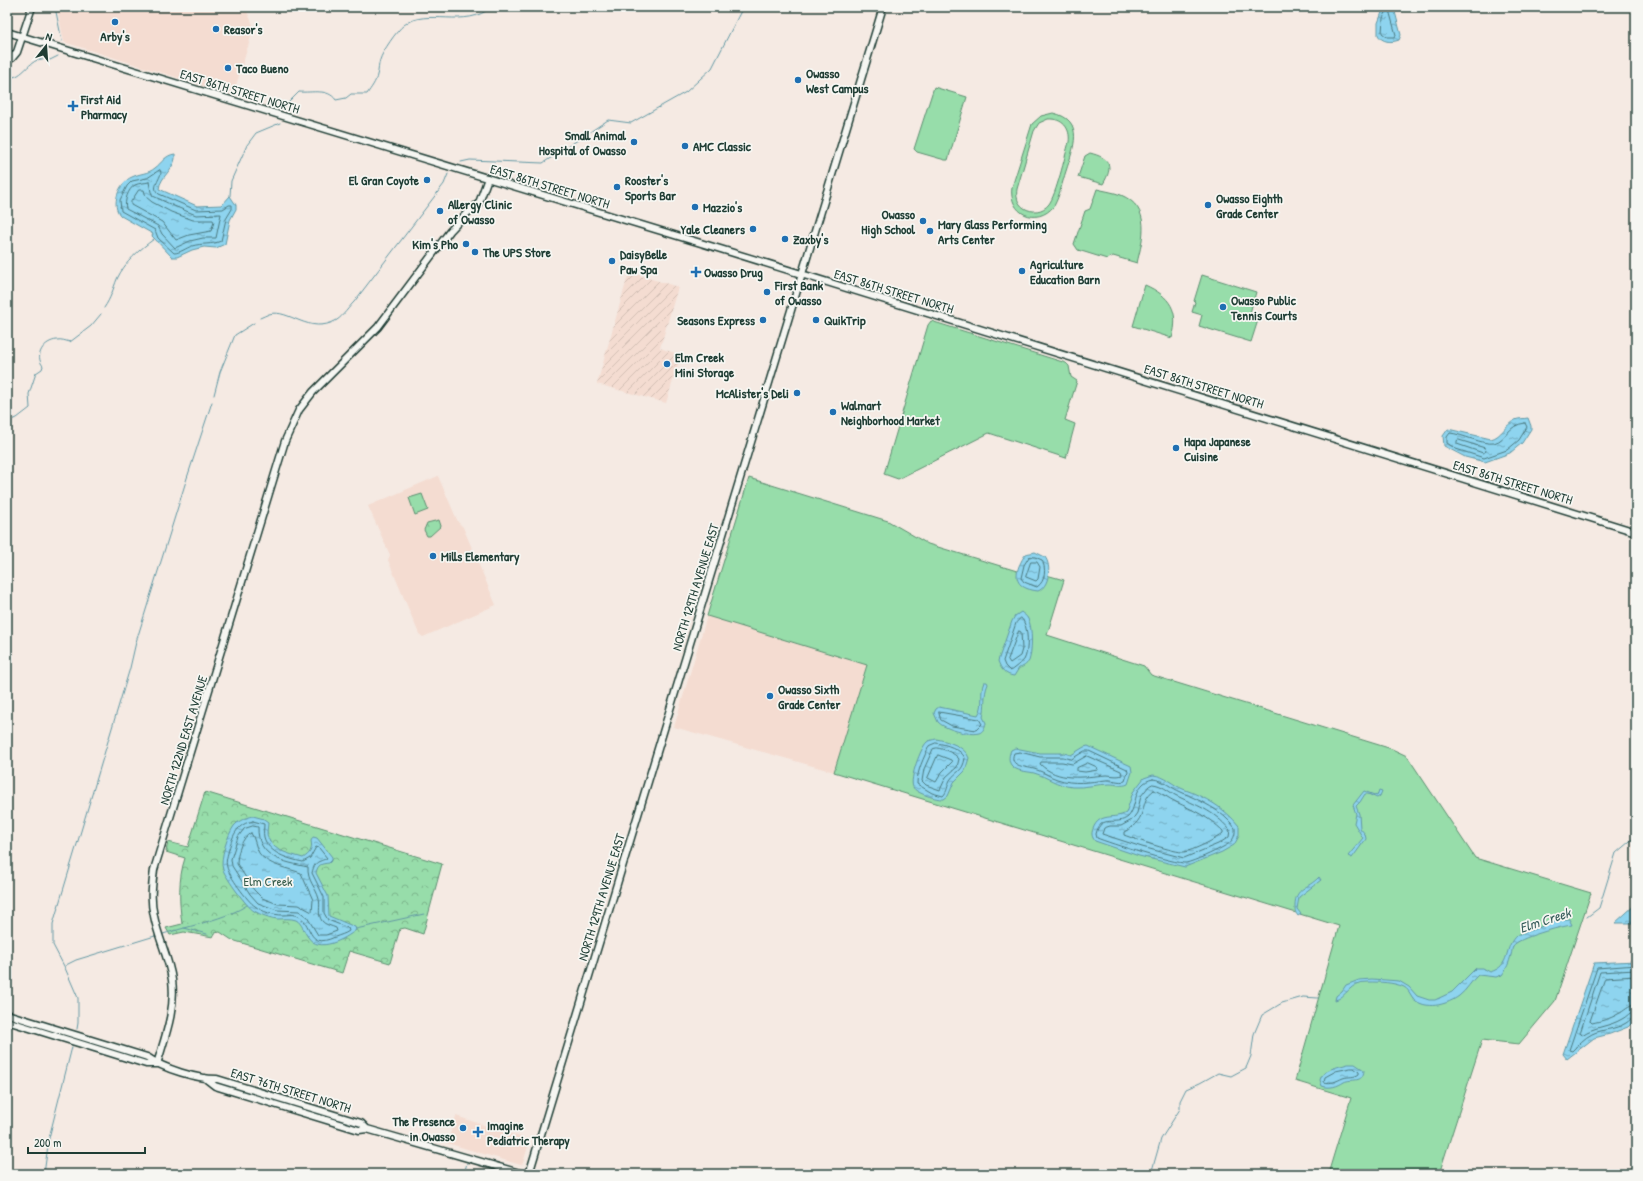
<svg xmlns="http://www.w3.org/2000/svg" width="1643" height="1181" viewBox="0 0 1643 1181" font-family="'Patrick Hand',sans-serif">
	<style>
		.built { fill: #f4dcd1 }
		.industrial { fill: url(#industrial-furrows) }
		.green { fill: #97ddaa; stroke: #5b8d6f; fill-rule: evenodd }
		.forest { fill: url(#forest-crowns); stroke: #5b8d6f }
		.water { fill: url(#water-ripples); stroke: #6298a4 }
		.lines { fill: none; stroke-linecap: round; stroke-linejoin: round }
		.shore { stroke: #4b797f; stroke-width: 1 }
		.stream { stroke: #6298a4; stroke-width: 1 }
		.secondary-casing { stroke: #1f3d34; stroke-width: 9 }
		.secondary { stroke: #f6f6f2; stroke-width: 6 }
		.poi-dot { fill: #1f6fb2; stroke: #f6f6f2; stroke-width: 1.5 }
		.labels { text-anchor: middle; stroke-width: 3.5; stroke-linejoin: round; paint-order: stroke }
		.poi-label { font-size: 13px; font-weight: bold; fill: #1f3d34; stroke: #f6f6f2; text-anchor: start }
		.street-label { font-size: 13px; fill: #1f3d34; stroke: #f6f6f2 }
		.park-label { font-size: 13px; fill: #375d4c; stroke: #f6f6f2 }
		.water-label { font-size: 14px; font-style: italic; fill: #355b59; stroke: #f6f6f2 }
	</style>
	<defs>
		<pattern id="industrial-furrows" width="10" height="10" patternUnits="userSpaceOnUse"><rect width="10" height="10" fill="#f4dcd1"/><path d="M-1 1l2-2M0 10L10 0M9 11l2-2" fill="none" stroke="#d1beb4"/></pattern>
		<pattern id="forest-crowns" width="20" height="18" patternUnits="userSpaceOnUse"><rect width="20" height="18" fill="#97ddaa"/><path d="M2 6a3 3 0 1 1 6 0M12 15a3 3 0 1 1 6 0" fill="none" stroke="#7bb48b"/></pattern>
		<pattern id="water-ripples" width="26" height="14" patternUnits="userSpaceOnUse"><rect width="26" height="14" fill="#8ed4ef"/><path d="M2 4q2-2 4 0t4 0M15 11q2-2 4 0t4 0" fill="none" stroke="#73adc2"/></pattern>
	</defs>
	<rect width="100%" height="100%" fill="#f5eae3"/>
	<filter id="ink" filterUnits="userSpaceOnUse"><feTurbulence type="fractalNoise" baseFrequency=".025" numOctaves="2"/><feDisplacementMap in="SourceGraphic" scale="8" xChannelSelector="R" yChannelSelector="G"/><feConvolveMatrix kernelMatrix="1 2 1 2 8 2 1 2 1" color-interpolation-filters="sRGB"/></filter>
	<g filter="url(#ink)">
		<path class="built" d="M57,7H245L254,27L233,95L64,42Z
			M438,476L458,522L463,527L496,605L423,637L419,634L388,560L390,555L368,506Z
			M707,616L867,665L834,772L674,727Z
			M456,1116L530,1140L523,1163L521,1165L447,1143Z"/>
		<path class="industrial" d="M629,272L678,287L660,348L681,355L666,403L597,384Z"/>
		<path class="green" d="M934,87L967,97L948,160H945L917,152L914,149Z
			M1053,113C1086,120 1073,149 1066,171C1062,183 1060,195 1054,206C1037,227 1008,214 1012,187L1032,124L1041,116ZM1048,119C1062,118 1071,128 1069,142C1065,156 1056,195 1049,204C1043,212 1032,213 1024,208C1017,203 1016,196 1017,189L1034,131L1039,123Z
			M1090,153C1110,158 1114,166 1103,184L1078,177L1085,156Z
			M1097,189C1105,191 1113,192 1121,195C1152,208 1143,238 1137,263L1113,256L1107,259L1078,250L1074,244L1085,211L1090,209Z
			M1202,275L1256,292L1250,313L1259,317L1251,342L1199,326L1202,315L1192,312L1195,302L1194,301Z
			M1145,285C1170,296 1180,311 1172,338L1133,326Z
			M931,321L1066,363L1069,366L1071,377L1077,381L1065,420L1075,424L1066,458L989,433L898,479L884,474L928,325Z
			M749,478L888,521L928,544L1017,571L1050,576L1064,580L1047,635L1144,666L1151,675L1392,749L1407,756L1475,858L1591,893L1555,1001L1519,1044L1482,1040L1439,1174H1328L1351,1098L1295,1081L1339,926L834,772L867,665L707,616Z
			M422,494L428,510L415,515L409,498Z"/>
		<path class="forest" d="M439,520L441,526L430,536H427L424,530L427,523Z
			M205,792L442,864L423,934L405,928L400,929L390,963L349,951L342,973L232,940L220,932L215,933L213,937L184,932L170,935L166,928L182,924C179,902 178,879 185,858L166,852L168,842L188,847Z"/>
		<path class="water" d="M1384,7L1394,8L1401,35L1399,40C1391,43 1382,42 1378,35V23Z
			M175,154C177,168 160,176 159,189L197,206L222,205L230,196L236,205V209L230,220L225,244L216,248L204,247L192,250L177,257H172L152,236L153,234L121,216C110,206 119,182 132,177C140,173 148,174 155,168C162,163 165,155 175,154Z
			M1528,418L1531,426V429L1522,443L1510,453L1485,462L1465,457L1444,446L1443,436L1448,429L1491,439C1502,436 1505,425 1515,420C1519,418 1524,419 1528,418Z
			M1035,552L1045,557C1052,566 1049,587 1038,591C1021,589 1013,582 1019,566C1021,562 1023,557 1026,554C1028,553 1032,553 1035,552Z
			M1021,612C1023,614 1027,616 1028,619C1033,627 1032,653 1029,661C1027,664 1022,668 1019,668L1014,676C1005,675 1001,669 998,661L1012,621L1015,616Z
			M984,682H987L988,684C983,695 986,706 983,717L986,723C985,727 983,732 979,733C970,736 944,729 938,722L934,713L936,709L939,707L978,715C985,705 979,693 984,682Z
			M936,739C947,741 965,746 969,758L965,771L954,782L948,796L944,799C938,800 915,793 913,787C909,779 921,747 927,742C929,740 933,740 936,739Z
			M1088,746L1131,766L1132,772L1128,784C1122,787 1116,784 1110,784C1097,784 1085,788 1072,787C1056,785 1048,777 1034,773C1026,771 1017,772 1011,765C1008,760 1009,755 1011,750L1015,748L1040,753H1064L1071,755L1084,747Z
			M1153,775C1165,776 1173,785 1183,789C1205,797 1225,808 1239,826V836L1234,845L1222,852L1185,867L1139,856L1095,841C1092,837 1091,834 1093,829C1099,812 1114,820 1126,813L1133,792L1144,778Z
			M1379,790L1382,791L1380,796L1377,798L1368,794H1365L1360,802L1356,806L1359,814L1360,828L1365,834L1366,839L1352,858L1348,856L1363,838L1354,823L1356,814L1353,805L1364,791L1377,796Z
			M253,816L264,819L268,822C268,827 266,833 268,838C273,851 290,854 303,858C310,854 313,849 311,841L313,837L317,838L332,857V860L329,863C321,864 318,864 316,873L328,896L329,916L355,927L356,930C345,939 319,954 308,937C304,932 302,923 296,920C291,918 283,919 277,919C270,918 261,915 254,911C246,906 227,879 223,870C219,860 228,834 234,826C239,820 246,818 253,816Z
			M1319,877L1321,880L1299,897L1297,909L1301,914L1298,916C1295,912 1295,911 1295,906C1295,887 1308,889 1319,877Z
			M1636,904V923H1615Z
			M1563,919H1569L1572,925C1562,926 1517,938 1513,946C1512,948 1512,952 1511,955C1509,963 1507,968 1502,975L1496,977L1478,975C1471,981 1467,990 1459,996C1448,1004 1429,1010 1416,1001C1411,998 1410,990 1404,987C1393,982 1380,982 1368,982C1350,981 1346,998 1335,1000L1336,996L1342,991L1346,985L1359,980L1372,979L1399,981L1409,987L1417,996L1429,1000H1435L1452,992L1476,968H1483L1490,972C1512,966 1503,947 1517,935Z
			M1636,961V1019L1628,1027L1610,1034L1594,1038L1567,1059L1563,1054L1594,963Z
			M1348,1064H1355L1364,1070C1363,1084 1352,1078 1344,1082C1338,1086 1330,1089 1322,1086L1320,1080C1322,1069 1338,1067 1348,1064Z"/>
		<g class="lines">
			<path class="shore" d="M1389,10L1396,35L1395,37H1387L1382,33L1383,18L1387,11Z
				M160,170L161,173C159,181 151,188 159,194L196,210L223,209L229,205H232V209L226,219L221,241C212,245 202,243 192,246C186,248 180,253 174,253L158,238L155,230L121,211L120,200L127,186L132,181L147,178Z
				M149,182L151,192L153,196L174,206L196,215L221,214L216,238H203L190,241L175,248L162,234L158,226L126,209C124,201 128,189 135,185C139,183 145,183 149,182Z
				M139,190H144L146,197L152,202L171,212L193,220H213L214,222L211,231L189,235L176,240L162,222L131,205V202Z
				M1525,423L1527,427L1519,440L1507,450L1484,458L1456,449L1447,443V437L1450,433C1462,434 1483,445 1494,443C1508,439 1507,425 1525,423Z
				M1459,440L1485,448L1486,451L1483,453L1457,444V441Z
				M1035,557L1042,560C1046,568 1046,581 1037,587L1024,582L1021,578L1024,565L1029,557Z
				M1031,562H1037L1040,567L1038,579L1036,581L1026,577Z
				M1021,618C1029,624 1029,652 1024,660C1023,661 1012,670 1010,671L1005,666L1003,661L1016,623Z
				M1019,631L1021,632L1022,649L1020,656L1010,663L1008,660Z
				M939,712L979,719L982,724L976,730L952,726L941,720Z
				M936,743C946,744 961,749 965,758C963,772 956,771 950,780C947,786 948,791 943,796L932,793L917,784C917,770 924,758 929,746Z
				M937,748C944,749 955,753 959,759L957,767L946,777L940,790L926,785L922,781L924,769L933,749Z
				M1085,751H1089L1127,769L1128,772L1125,781C1119,783 1112,779 1106,780C1089,782 1074,785 1057,779C1050,777 1044,772 1037,770C1027,766 1008,768 1014,753L1020,752L1040,757H1063L1071,759Z
				M938,755L951,760L952,762L942,772L936,782L928,778Z
				M1087,756L1121,771L1122,775C1117,777 1111,775 1106,775C1083,777 1058,782 1040,764L1041,762H1062L1072,764Z
				M1088,763L1097,767L1098,770L1085,772L1077,771V768Z
				M1153,779C1164,780 1171,788 1181,792C1201,801 1222,810 1235,828C1236,838 1231,843 1223,847C1214,852 1195,861 1186,863C1175,864 1109,843 1097,838L1096,834C1101,813 1116,827 1128,817C1138,807 1132,783 1153,779Z
				M1153,784C1162,785 1168,791 1175,795C1197,806 1212,809 1230,830L1229,837L1218,844L1184,858L1142,847L1102,834L1104,828L1110,826H1121L1132,820L1137,813L1141,796L1149,786Z
				M1154,790C1162,793 1168,798 1176,802C1193,810 1209,817 1223,831V833C1217,839 1192,851 1184,852C1176,853 1134,839 1124,835V832C1151,818 1137,802 1154,790Z
				M253,821L264,824C264,828 263,832 264,837C268,853 288,859 303,862L310,858L316,847L319,848L327,858C318,863 315,860 312,873L324,897V913L328,920L348,928L349,931C345,934 340,935 335,937C305,951 314,921 296,915C292,914 287,915 283,915C274,915 262,912 255,906C248,902 228,874 227,867C225,861 228,854 229,849C233,835 237,824 253,821Z
				M253,826L258,827C257,858 284,862 308,867C307,881 316,887 319,899C321,907 317,914 322,921C325,925 332,926 336,928L337,931L326,935H318L307,917L299,911L277,910L258,903L250,894L232,866L231,859L238,837L244,829Z
				M251,833C255,838 255,846 259,853C268,866 288,868 301,873L313,900L312,912L299,905L278,904L262,898L254,890L237,864C237,854 242,836 251,833Z
				M1636,965L1597,968L1569,1050L1572,1051C1578,1045 1584,1038 1592,1034C1602,1029 1615,1030 1626,1023C1630,1021 1631,1017 1636,1016
				M1636,970L1600,972L1580,1033L1582,1035C1595,1026 1609,1027 1622,1019C1628,1016 1629,1012 1636,1011
				M1636,976L1605,978L1590,1021L1592,1023C1601,1021 1610,1019 1618,1014C1625,1011 1627,1006 1636,1005
				M1351,1068H1354L1359,1072V1074C1354,1078 1349,1076 1343,1078C1336,1081 1332,1084 1324,1082L1325,1077L1336,1071Z"/>
			<path class="stream" d="M55,7L62,41
				M7,77C25,81 29,53 50,60L58,56
				M284,109V107L299,92C312,93 328,88 336,100L346,98L351,94H367C371,88 376,82 377,75C379,70 378,65 380,60C382,52 397,30 404,25C426,7 467,30 491,7
				M461,162L470,160L543,163L608,120L631,123L686,92L712,68L743,7
				M230,196L231,181L247,145L256,133L280,123
				M104,308C111,298 113,289 117,279C125,262 139,250 154,239
				M260,318C263,317 266,315 269,314C289,308 309,336 337,320C343,316 349,307 354,302L444,184L448,174
				M214,395L220,372L235,335L254,323
				M7,421L17,418L30,408L29,394L36,373L42,369L43,366C34,355 44,341 57,340C61,339 66,341 70,342L91,326L101,314
				M1587,917L1599,908L1616,853L1636,836
				M184,928L207,934
				M356,929L424,914
				M163,934C186,927 229,918 247,905
				M65,968L66,965L76,960L155,936
				M77,1029L78,1023V998L65,968L53,945V924L130,668L136,642L186,481L212,402
				M44,1174L49,1138L72,1047
				M464,1174L467,1163
				M1151,1174L1161,1139L1180,1109V1101L1186,1089L1200,1083L1218,1073L1231,1076L1246,1068L1251,1056L1254,1034L1262,1015L1282,1003L1303,997L1318,998"/>
			<g class="secondary-casing">
				<path id="secondary" d="M7,32L727,251L1636,532
					M7,59L12,58L17,52L32,7
					M7,1014L147,1057C164,1069 197,1079 217,1079L361,1123L367,1129
					M7,1021L146,1064H157
					M157,1064C165,1037 176,1009 172,980C169,958 158,938 154,916C150,900 152,886 154,870L285,441L299,410L313,392L378,327L450,231L466,214L479,203L488,178
					M206,1079L215,1086L359,1130L367,1129L523,1174
					M529,1174L883,7"/>
			</g>
			<use href="#secondary" class="secondary"/>
		</g>
	</g>
	<g class="poi-dot">
		<circle cx="115" cy="22" r="4"/>
		<circle cx="216" cy="29" r="4"/>
		<circle cx="228" cy="68" r="4"/>
		<circle cx="798" cy="80" r="4"/>
		<path d="M71 100h4v4h4v4h-4v4h-4v-4h-4v-4h4z"/>
		<circle cx="634" cy="142" r="4"/>
		<circle cx="685" cy="146" r="4"/>
		<circle cx="427" cy="180" r="4"/>
		<circle cx="617" cy="187" r="4"/>
		<circle cx="1208" cy="205" r="4"/>
		<circle cx="695" cy="207" r="4"/>
		<circle cx="440" cy="211" r="4"/>
		<circle cx="923" cy="221" r="4"/>
		<circle cx="753" cy="229" r="4"/>
		<circle cx="930" cy="231" r="4"/>
		<circle cx="785" cy="239" r="4"/>
		<circle cx="466" cy="244" r="4"/>
		<circle cx="475" cy="252" r="4"/>
		<circle cx="612" cy="261" r="4"/>
		<circle cx="1022" cy="271" r="4"/>
		<path d="M694 266h4v4h4v4h-4v4h-4v-4h-4v-4h4z"/>
		<circle cx="767" cy="292" r="4"/>
		<circle cx="1223" cy="307" r="4"/>
		<circle cx="763" cy="320" r="4"/>
		<circle cx="816" cy="320" r="4"/>
		<circle cx="667" cy="364" r="4"/>
		<circle cx="797" cy="393" r="4"/>
		<circle cx="833" cy="412" r="4"/>
		<circle cx="1176" cy="448" r="4"/>
		<circle cx="433" cy="556" r="4"/>
		<circle cx="770" cy="696" r="4"/>
		<circle cx="463" cy="1128" r="4"/>
		<path d="M476 1126h4v4h4v4h-4v4h-4v-4h-4v-4h4z"/>
	</g>
	<g class="labels">
		<g class="poi-label">
			<text x="224" y="34">Reasor's</text>
			<text x="115" y="41" text-anchor="middle">Arby's</text>
			<text x="236" y="73">Taco Bueno</text>
			<text x="806" y="78">Owasso<tspan x="806" dy="15">West Campus</tspan></text>
			<text x="81" y="104">First Aid<tspan x="81" dy="15">Pharmacy</tspan></text>
			<text x="626" y="140" text-anchor="end">Small Animal<tspan x="626" dy="15">Hospital of Owasso</tspan></text>
			<text x="693" y="151">AMC Classic</text>
			<text x="419" y="185" text-anchor="end">El Gran Coyote</text>
			<text x="625" y="185">Rooster's<tspan x="625" dy="15">Sports Bar</tspan></text>
			<text x="1216" y="203">Owasso Eighth<tspan x="1216" dy="15">Grade Center</tspan></text>
			<text x="448" y="209">Allergy Clinic<tspan x="448" dy="15">of Owasso</tspan></text>
			<text x="703" y="212">Mazzio's</text>
			<text x="915" y="219" text-anchor="end">Owasso<tspan x="915" dy="15">High School</tspan></text>
			<text x="938" y="229">Mary Glass Performing<tspan x="938" dy="15">Arts Center</tspan></text>
			<text x="745" y="234" text-anchor="end">Yale Cleaners</text>
			<text x="793" y="244">Zaxby's</text>
			<text x="458" y="249" text-anchor="end">Kim's Pho</text>
			<text x="483" y="257">The UPS Store</text>
			<text x="620" y="259">DaisyBelle<tspan x="620" dy="15">Paw Spa</tspan></text>
			<text x="1030" y="269">Agriculture<tspan x="1030" dy="15">Education Barn</tspan></text>
			<text x="704" y="277">Owasso Drug</text>
			<text x="775" y="290">First Bank<tspan x="775" dy="15">of Owasso</tspan></text>
			<text x="1231" y="305">Owasso Public<tspan x="1231" dy="15">Tennis Courts</tspan></text>
			<text x="755" y="325" text-anchor="end">Seasons Express</text>
			<text x="824" y="325">QuikTrip</text>
			<text x="675" y="362">Elm Creek<tspan x="675" dy="15">Mini Storage</tspan></text>
			<text x="789" y="398" text-anchor="end">McAlister's Deli</text>
			<text x="841" y="410">Walmart<tspan x="841" dy="15">Neighborhood Market</tspan></text>
			<text x="1184" y="446">Hapa Japanese<tspan x="1184" dy="15">Cuisine</tspan></text>
			<text x="441" y="561">Mills Elementary</text>
			<text x="778" y="694">Owasso Sixth<tspan x="778" dy="15">Grade Center</tspan></text>
			<text x="455" y="1126" text-anchor="end">The Presence<tspan x="455" dy="15">in Owasso</tspan></text>
			<text x="487" y="1130">Imagine<tspan x="487" dy="15">Pediatric Therapy</tspan></text>
		</g>
		<g class="street-label">
			<text transform="translate(240 91) rotate(17)" y="5">EAST 86TH STREET NORTH</text>
			<text transform="translate(550 186) rotate(17)" y="5">EAST 86TH STREET NORTH</text>
			<text transform="translate(894 291) rotate(17)" y="5">EAST 86TH STREET NORTH</text>
			<text transform="translate(1204 386) rotate(17)" y="5">EAST 86TH STREET NORTH</text>
			<text transform="translate(1513 482) rotate(17)" y="5">EAST 86TH STREET NORTH</text>
			<text transform="translate(695 587) rotate(-73)" y="5">NORTH 129TH AVENUE EAST</text>
			<text transform="translate(183 740) rotate(-73)" y="5">NORTH 122ND EAST AVENUE</text>
			<text transform="translate(601 897) rotate(-73)" y="5">NORTH 129TH AVENUE EAST</text>
			<text transform="translate(291 1090) rotate(17)" y="5">EAST 76TH STREET NORTH</text>
		</g>
		<g class="park-label">
			<text x="268" y="886">Elm Creek</text>
		</g>
		<g class="water-label">
			<text transform="translate(1545 920) rotate(-18)" y="5">Elm Creek</text>
		</g>
	</g>
	<rect width="1643" height="1181" fill="none" stroke="#f6f6f2" stroke-width="24"/>
	<rect x="12" y="12" width="1619" height="1157" fill="none" stroke="#1f3d34" stroke-width="1.5" filter="url(#ink)"/>
	<g transform="translate(46 46) rotate(17)" stroke="#f6f6f2" stroke-width="3" paint-order="stroke">
	<path d="M0-3L7 15L0 10L-7 15Z" fill="#1f3d34"/>
	<text y="-6" font-size="11" font-weight="bold" text-anchor="middle" fill="#1f3d34">N</text>
	</g>
	<path d="M28 1147v6h117v-6" fill="none" stroke="#1f3d34" stroke-width="2"/>
	<text x="34" y="1147" font-size="12" fill="#1f3d34" stroke="#f6f6f2" stroke-width="3" paint-order="stroke">200 m</text>
</svg>
